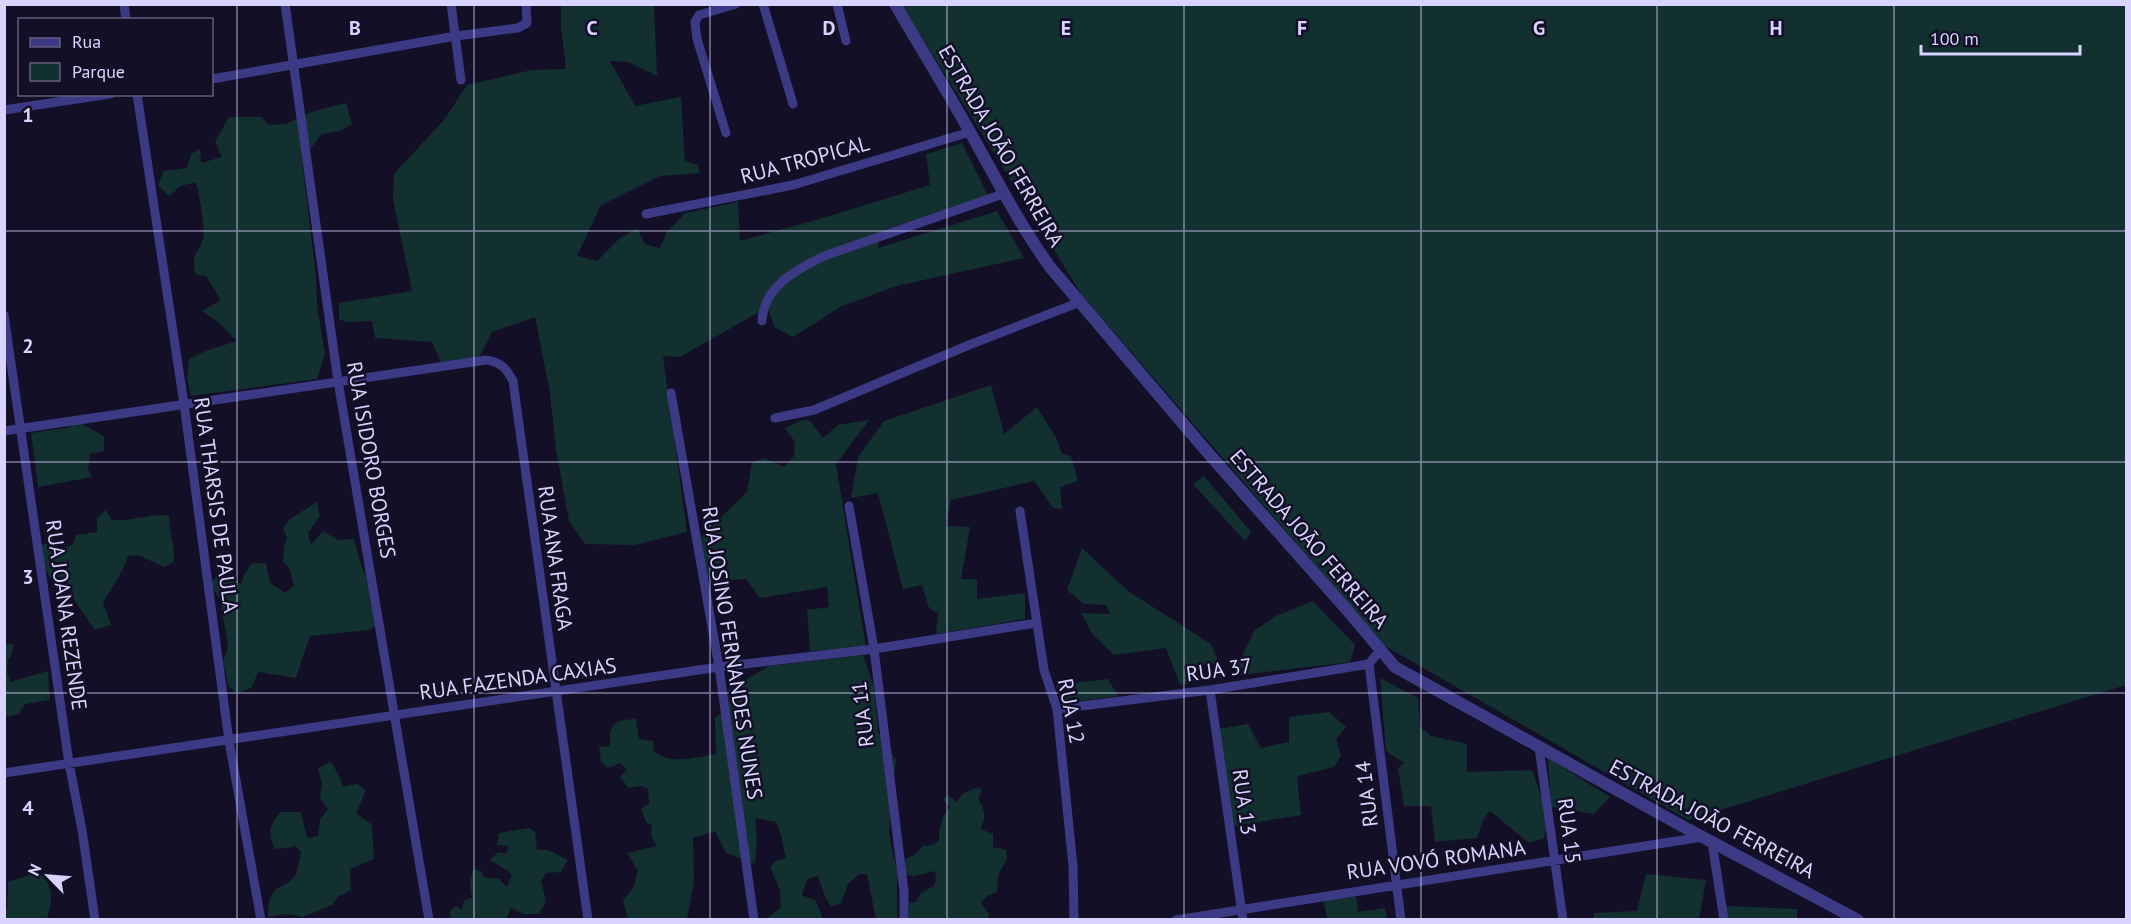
<svg xmlns="http://www.w3.org/2000/svg" width="2131" height="924" viewBox="0 0 2131 924" font-family="'PT Sans',sans-serif">
	<style>
		.green { fill: #12302f }
		.lines { fill: none; stroke-linecap: round; stroke-linejoin: round }
		.minor { stroke: #3d3a85; stroke-width: 9 }
		.tertiary { stroke: #3d3a85; stroke-width: 12 }
		.grid { fill: none; stroke: #d9d4ff; stroke-width: 1.5; stroke-opacity: 0.55 }
		.labels { text-anchor: middle; stroke-width: 5; stroke-linejoin: round; paint-order: stroke }
		.street-label { font-size: 21px; fill: #d9d4ff; stroke: #130f26 }
		.grid-label { font-size: 20px; text-anchor: middle; font-weight: bold; fill: #d9d4ff; stroke: #130f26; stroke-width: 5; stroke-linejoin: round; paint-order: stroke }
	</style>
	<rect width="100%" height="100%" fill="#130f26"/>
	<path class="green" d="M561,5H654L657,76L628,62L610,61L635,106L681,97L685,161L698,165L700,173L660,176L601,205L577,256L597,261L619,239L637,228L645,244L660,248L667,232L685,213L738,202L740,241L826,217L930,185L926,154L962,143L988,195L881,231L878,248L997,211L1024,258L896,286L840,307L793,337L774,327L768,307L680,357L663,356L687,532L635,545L585,544L569,521L556,450L550,393L535,317L492,332L479,358L441,362L432,342L375,338L372,321L346,322L339,319V303L412,291L393,199L394,174L444,120L467,85L532,70L566,69L561,27Z
		M902,5H2126V685L1688,820L1385,646L1082,295Z
		M346,103L352,124L340,131L322,134L302,159L316,276L317,306L325,354L317,379L191,396L187,378L189,359L208,350L237,341L219,323L202,311L221,300L206,276L195,274C192,250 196,258 203,239C206,230 199,193 196,182L181,186L169,196L158,185L164,171L187,168L191,154L200,149L201,163L222,157L215,142L229,117H262L268,125L286,124L311,112Z
		M991,385L1004,434L1037,407L1056,438L1062,454L1071,456L1078,481L1060,487L1062,509L1053,508L1034,481L951,500L946,526L970,527L961,579H977V599L1025,593V619L936,634L938,613L929,608L922,585L903,589L878,493L851,498L858,457L884,421Z
		M803,420L810,421L823,438L838,425L869,420L836,464L866,647L810,651L807,610L829,607L827,587L760,598L746,579L722,580L707,578L701,537L747,492L752,463L764,458L784,467L794,456L795,442L785,428Z
		M80,423L104,436V451L90,454L88,469L92,477L38,487L31,433L66,428Z
		M1204,476L1251,532L1245,541L1193,484Z
		M317,502L320,516L308,533L311,545L323,531L338,540L354,539L362,568L369,583L377,625L369,630L310,636L296,678L258,672L252,687L237,694L228,685L223,661L228,646L220,600L210,583L217,576L241,584L244,575L252,563H266L270,583L285,593L294,586L290,569L283,562L284,547L287,537L283,529L290,519Z
		M106,510L112,520C132,521 149,514 169,515C169,532 175,546 174,562L164,567L138,555L128,556C124,571 111,588 103,603L111,625L95,630L74,600L72,589L66,580L59,578L52,581L43,565L40,548L45,543L62,548L73,545L76,535L97,532V518Z
		M1082,548L1128,591L1211,644L1219,663L1203,664V680L1180,685L1166,648L1114,655L1093,635L1081,613L1110,614L1106,605L1084,604L1067,590Z
		M1313,601L1355,645L1350,662L1233,676L1254,631L1276,616Z
		M5,644H14L11,656L8,659L7,672L10,682L48,671L50,700L25,704L19,714L4,717Z
		M863,655L874,687L878,732L896,760L889,834L897,871V919H876L867,874H859L848,884L841,903L831,907L824,894L818,876L807,879L802,895L816,901L823,919H766L781,907L780,890L770,867L776,861L786,858L781,836L776,822L755,818L757,840L755,864L726,853L715,831L693,838L694,882L687,919H628L623,900L634,887L638,871L627,853L657,846L651,836L652,826L646,822L641,808L649,804L648,789L641,786L629,788L620,777L627,770L620,763L608,768L601,762L599,747L610,746C609,724 614,720 636,719L639,739L653,741V750C669,766 696,757 716,754L715,717L729,709L728,690L769,666Z
		M1380,678L1418,698L1420,727L1431,736L1467,744V772L1532,770C1540,793 1550,814 1544,838L1529,843L1490,811L1483,820L1477,838L1435,842L1431,806H1404L1398,768L1404,763L1386,751Z
		M1108,679L1118,696L1066,703L1056,685Z
		M1329,712L1346,727L1336,739L1341,756L1334,767L1297,776L1301,815L1233,826L1218,729L1248,724L1261,748L1289,742V717Z
		M1548,758L1610,797L1594,814L1551,807Z
		M331,762L341,779L342,787L357,784L366,790L356,813L372,825L374,859L350,869L351,890L339,896L332,905L303,917L287,914L268,917C268,906 269,892 280,887C285,884 291,881 295,876C299,868 299,860 301,852L295,846L287,848L275,849C267,834 270,824 280,812H301L307,838L318,836L320,820L328,809L320,798L322,784L318,768Z
		M979,787L982,791L978,799C985,809 987,819 980,829L993,834V847L1006,850L1007,859L998,875L997,892L987,896L981,903L989,914L988,919H909V902H916L921,893L934,886L936,879L935,871L913,876L906,875L904,869L906,859L914,855L923,846L933,845L939,841C939,827 941,818 950,807L946,804L943,798L949,796L956,802L964,793Z
		M529,828L535,832L537,850H548L568,860L561,872L546,873L541,880L546,902L539,914H524L511,908L506,919H452L449,913L455,906L462,910L464,900L472,898L470,884L473,869L481,871L484,877L499,879L507,887L512,874L490,860L498,852L506,854L508,846L497,845L499,833Z
		M37,867C53,889 54,893 47,919H5V910H7L8,882L27,876Z
		M1646,874L1706,880L1699,919H1594V913L1637,911Z
		M1356,895L1358,912L1385,908L1387,919L1311,920L1327,918L1323,899Z
		M1726,906L1797,909V919H1728Z"/>
	<g class="lines">
		<path class="minor" d="M124,4L126,20
			M285,4L338,381L429,920
			M451,4L461,80
			M763,4L793,104
			M837,4L846,41
			M212,79L456,36L518,28L527,23L526,4
			M137,94L184,404L229,741L261,920
			M4,110L110,94
			M726,133L697,39L695,22L699,15L736,4
			M646,214L793,185L970,132
			M4,315L69,763L82,830L95,920
			M762,321C764,286 796,270 824,256L1003,194
			M671,393L719,667L754,920
			M775,418L814,410L969,345L1080,302
			M4,431L486,360C501,362 506,368 513,381L588,920
			M849,506L874,649L904,891V920
			M1020,511L1044,670L1057,709L1073,866L1074,920
			M1369,664L1401,920
			M1210,690L1243,920
			M1057,709L1210,690L1369,664L1380,650
			M1539,747L1563,920
			M4,773L719,667L874,649L1036,623
			M1712,842L1724,920
			M1176,920L1702,837"/>
		<path class="tertiary" d="M895,4C920,47 946,89 970,132C996,178 1019,224 1050,267L1208,453L1347,610L1395,667L1682,826L1858,920"/>
	</g>
	<path class="grid" d="M237,4V920M474,4V920M710,4V920M947,4V920M1184,4V920M1421,4V920M1657,4V920M1894,4V920M4,231H2126M4,462H2126M4,693H2126"/>
	<g class="labels">
		<g class="street-label">
			<text transform="translate(1001 146) rotate(60)" y="7">ESTRADA JOÃO FERREIRA</text>
			<text transform="translate(805 160) rotate(-15)" y="7">RUA TROPICAL</text>
			<text transform="translate(371 460) rotate(80)" y="7">RUA ISIDORO BORGES</text>
			<text transform="translate(216 505) rotate(82)" y="7">RUA THARSIS DE PAULA</text>
			<text transform="translate(1309 539) rotate(49)" y="7">ESTRADA JOÃO FERREIRA</text>
			<text transform="translate(555 558) rotate(82)" y="7">RUA ANA FRAGA</text>
			<text transform="translate(66 615) rotate(82)" y="7">RUA JOANA REZENDE</text>
			<text transform="translate(732 653) rotate(81)" y="7">RUA JOSINO FERNANDES NUNES</text>
			<text transform="translate(1219 670) rotate(-8)" y="7">RUA 37</text>
			<text transform="translate(518 679) rotate(-8)" y="7">RUA FAZENDA CAXIAS</text>
			<text transform="translate(1071 711) rotate(79)" y="7">RUA 12</text>
			<text transform="translate(863 714) rotate(-97)" y="7">RUA 11</text>
			<text transform="translate(1367 794) rotate(-97)" y="7">RUA 14</text>
			<text transform="translate(1244 802) rotate(82)" y="7">RUA 13</text>
			<text transform="translate(1712 819) rotate(28)" y="7">ESTRADA JOÃO FERREIRA</text>
			<text transform="translate(1569 831) rotate(82)" y="7">RUA 15</text>
			<text transform="translate(1436 860) rotate(-8)" y="7">RUA VOVÓ ROMANA</text>
		</g>
	</g>
	<g class="grid-label">
		<text x="355" y="35">B</text>
		<text x="592" y="35">C</text>
		<text x="829" y="35">D</text>
		<text x="1066" y="35">E</text>
		<text x="1302" y="35">F</text>
		<text x="1539" y="35">G</text>
		<text x="1776" y="35">H</text>
		<text x="28" y="122">1</text>
		<text x="28" y="353">2</text>
		<text x="28" y="584">3</text>
		<text x="28" y="815">4</text>
	</g>
	<rect width="2131" height="924" fill="none" stroke="#d9d4ff" stroke-width="12"/>
	<rect x="18" y="18" width="195" height="78" fill="#130f26" stroke="#625e7d" stroke-width="1.5"/>
	<rect x="30" y="38" width="30" height="9" fill="#3d3a85" stroke="#625e7d" stroke-width="1.5"/>
	<text x="72" y="48" font-size="18" fill="#d9d4ff">Rua</text>
	<rect x="30" y="63" width="30" height="18" fill="#12302f" stroke="#625e7d" stroke-width="1.5"/>
	<text x="72" y="78" font-size="18" fill="#d9d4ff">Parque</text>
	<g transform="translate(48 876) rotate(295)" stroke="#130f26" stroke-width="4.5" paint-order="stroke">
	<path d="M0-4.5L10 22L0 15L-10 22Z" fill="#d9d4ff"/>
	<text y="-9" font-size="16" font-weight="bold" text-anchor="middle" fill="#d9d4ff">N</text>
	</g>
	<path d="M1921 45v9h159v-9" fill="none" stroke="#d9d4ff" stroke-width="3"/>
	<text x="1930" y="45" font-size="18" fill="#d9d4ff" stroke="#130f26" stroke-width="4.5" paint-order="stroke">100 m</text>
</svg>
